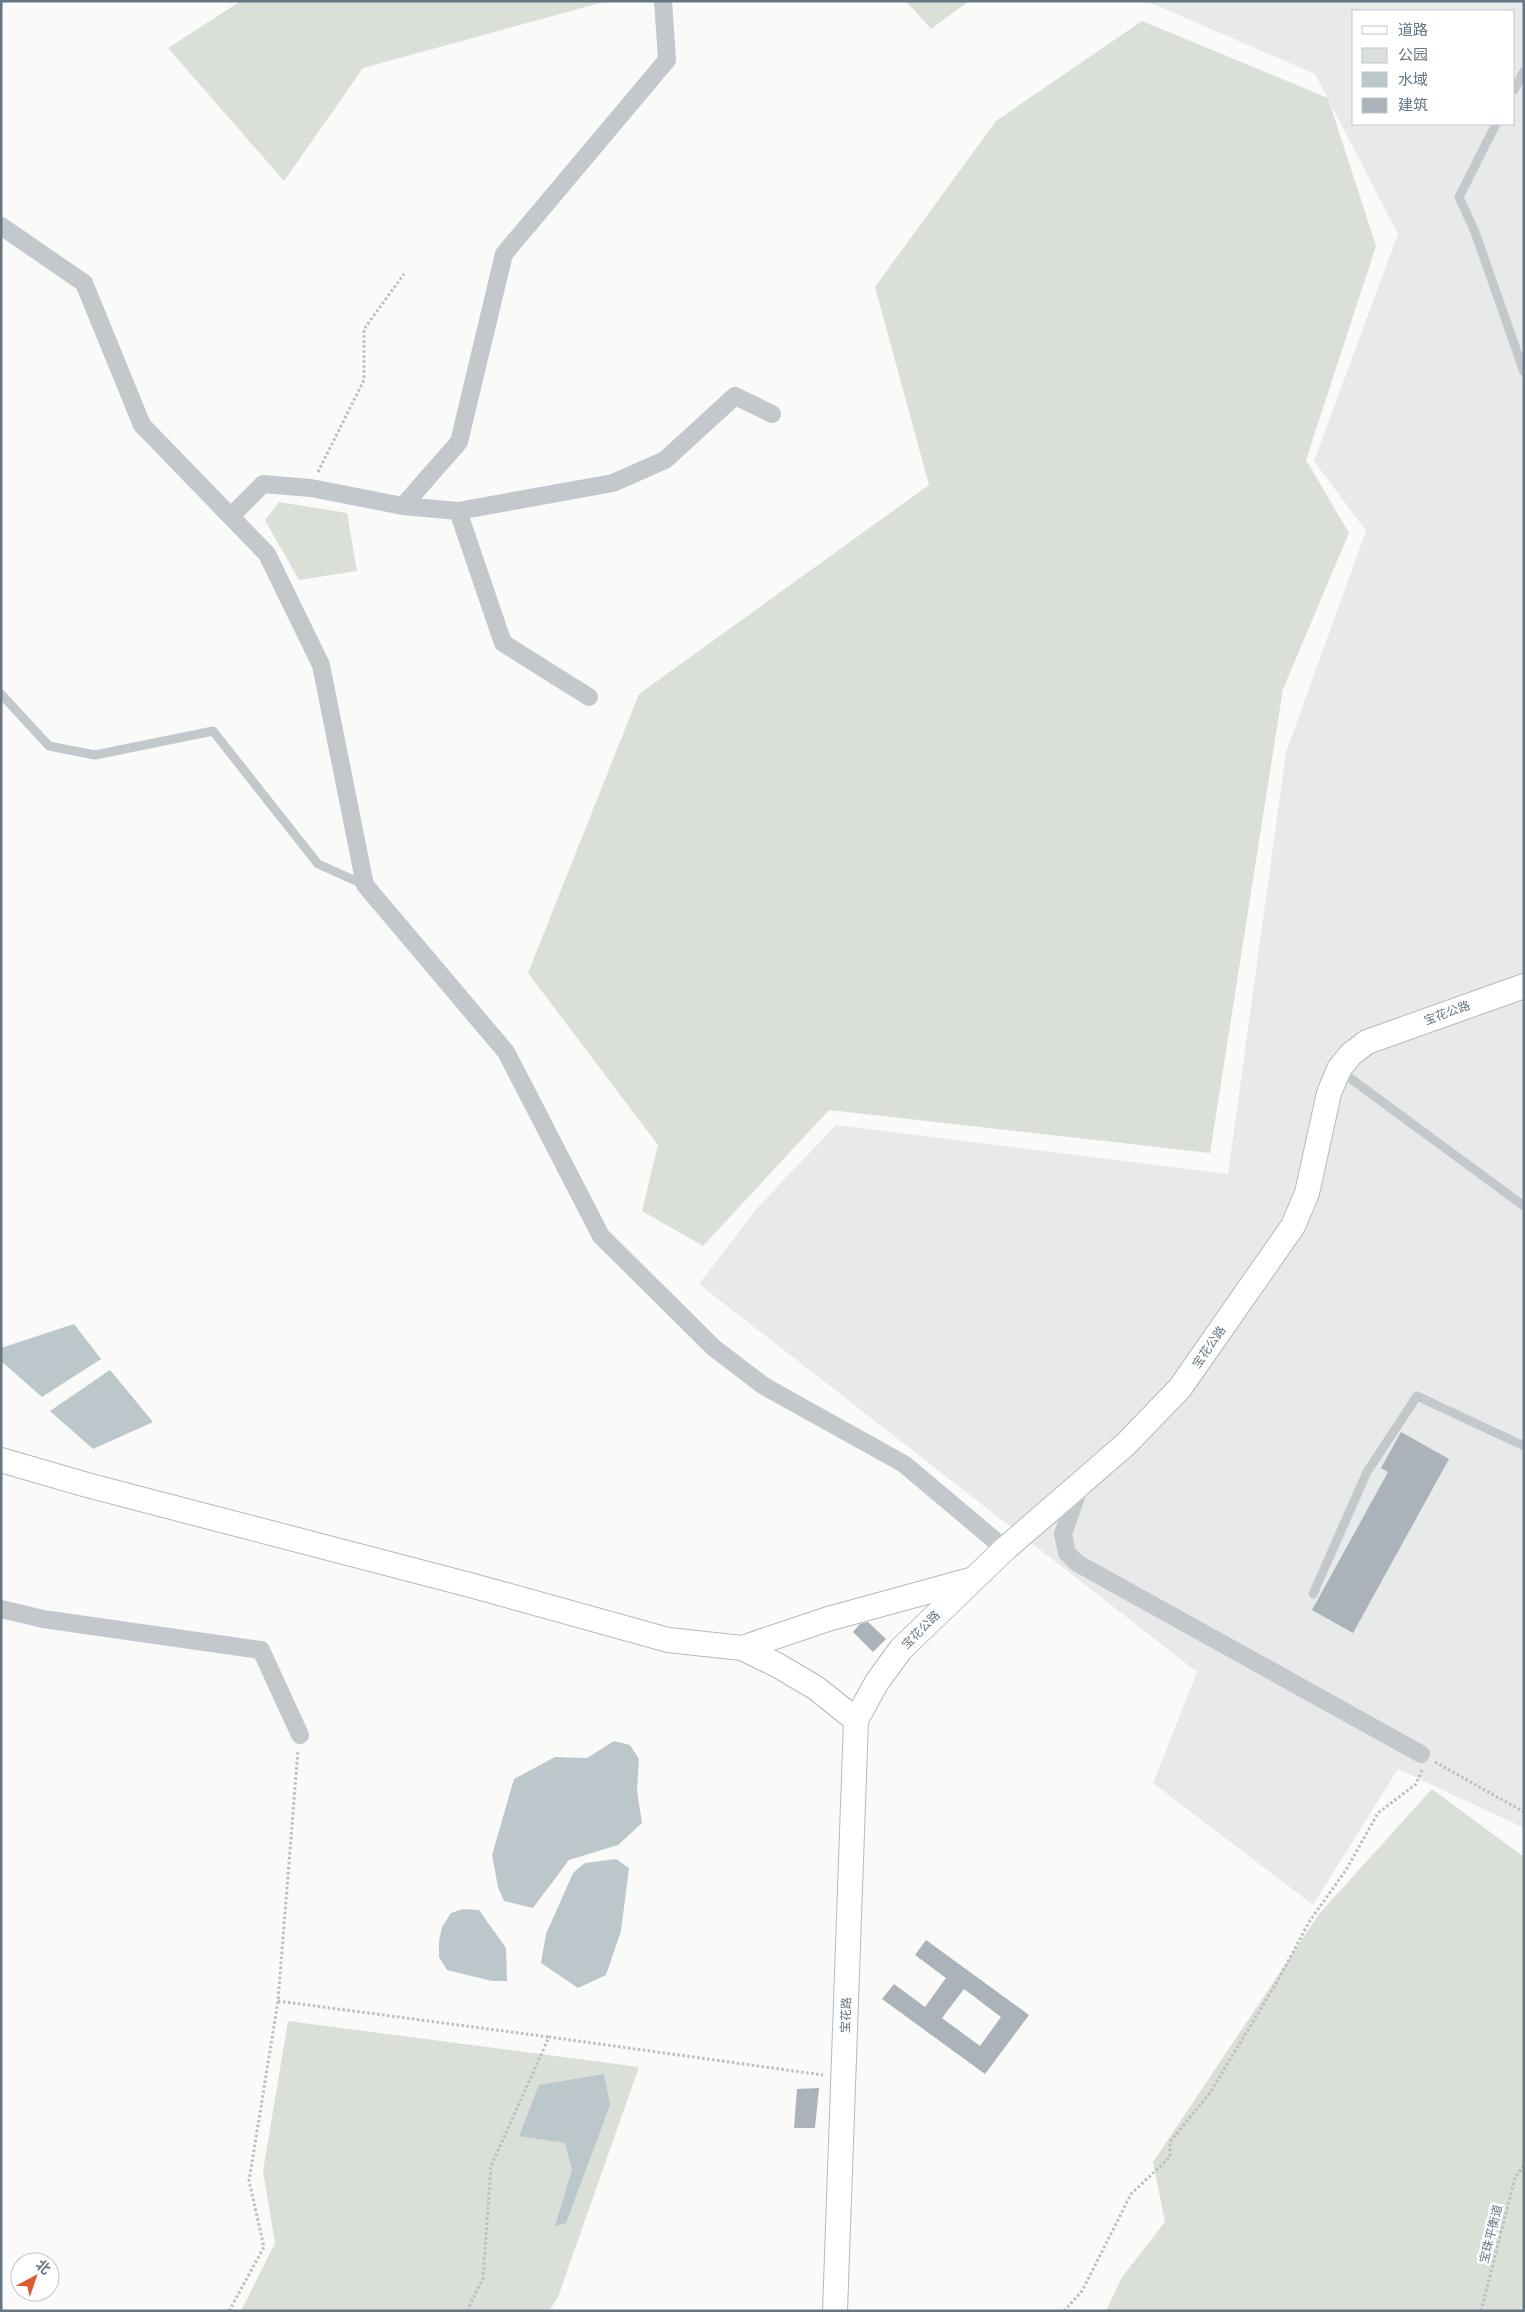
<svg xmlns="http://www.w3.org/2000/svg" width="1525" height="2312" viewBox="0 0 1525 2312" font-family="Lato,'Noto Sans SC',sans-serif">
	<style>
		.built { fill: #e8e9e9; fill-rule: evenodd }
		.green { fill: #dadfd7 }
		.water { fill: #bbc7cb }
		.building { fill: #aab3b9; fill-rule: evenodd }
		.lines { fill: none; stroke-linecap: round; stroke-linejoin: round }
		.secondary-casing { stroke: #b3babf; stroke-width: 26 }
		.path { stroke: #bbbfc2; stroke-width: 3; stroke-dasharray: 2.5 2.5; stroke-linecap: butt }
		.lane { stroke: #c3c8cc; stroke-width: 9 }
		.street { stroke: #c3c8cc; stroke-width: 18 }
		.secondary { stroke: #fff; stroke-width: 24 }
		.labels { text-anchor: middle; stroke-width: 5; stroke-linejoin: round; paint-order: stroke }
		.street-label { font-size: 12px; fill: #657683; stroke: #fff }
	</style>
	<rect width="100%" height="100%" fill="#fafaf8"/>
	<path class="built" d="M1146,1H1524V1828L1398,1769L1313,1905L1153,1783L1197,1672L699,1284L758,1207L836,1125L1228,1174L1286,752L1366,531L1314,461L1398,234L1315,74ZM1354,11H1514V124H1354Z"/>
	<path class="green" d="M241,1H607L363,68L284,181L168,48Z
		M906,1H969L931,29Z
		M1142,21L1328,98L1376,246L1306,460L1349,533L1283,689L1210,1153L829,1110L703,1246L642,1211L658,1145L528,973L639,694L929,485L875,287L996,121Z
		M279,502L347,513L357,571L299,580L265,520Z
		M1432,1789L1524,1857V2311H1106L1122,2277L1165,2222L1153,2162L1319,1914Z
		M288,2021L639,2067L558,2297L549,2311H241L275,2243L263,2171Z"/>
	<path class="water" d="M74,1324L101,1359L42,1397L1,1361V1348Z
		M110,1370L153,1422L93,1449L50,1411Z
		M614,1741L630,1745L639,1759L637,1791L642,1823L618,1845L569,1860L533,1908L504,1901L498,1887L492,1855L514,1779L555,1757L587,1758Z
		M616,1859L629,1868L621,1931L606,1975L578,1988L541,1963L546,1934L573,1873L585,1863Z
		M463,1909L479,1910L506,1948L507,1981H492L447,1970L439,1957V1941L442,1927L451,1913Z
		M604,2074L610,2105L566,2223L555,2226L572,2170L565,2143L519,2136L539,2085Z"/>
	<path class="building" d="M1401,1432L1449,1459L1353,1633L1312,1610L1388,1472L1381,1468Z
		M868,1622L886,1639L873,1652L853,1632L860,1624Z
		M926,1940L1029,2015L985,2074L882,1999L894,1984L925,2007L946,1978L915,1955ZM964,1989L1001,2017L980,2046L942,2018Z
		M819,2088L815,2128H794L797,2089Z"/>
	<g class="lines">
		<g class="secondary-casing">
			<path id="secondary" d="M1,1460L87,1485L470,1585L668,1640L742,1648L777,1665L816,1688L856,1720
				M742,1648L828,1619L970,1580
				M835,2311L856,1720L877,1682L901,1649L1005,1549L1126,1444L1180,1388L1293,1226L1307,1193L1329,1093L1339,1069L1351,1054L1367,1042L1524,986"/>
		</g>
		<path class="path" d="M318,472L364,380V329L404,274
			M1435,1762L1524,1812
			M278,2001L549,2037
			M229,2311L264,2247L249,2181L278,2001L298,1750
			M467,2311L483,2278L491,2166L549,2037L823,2075
			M1064,2311L1082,2291L1131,2194L1170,2157V2142L1209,2094L1277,1982L1309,1922L1346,1870L1378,1813L1416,1784L1422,1770
			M1481,2311L1515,2178L1524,2165"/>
		<path class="lane" d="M1514,90L1524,71
			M1496,124L1459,197L1475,232L1524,372
			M1,694L49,746L95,755L213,731L318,864L365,885
			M1339,1070L1524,1206
			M1313,1594L1367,1472L1417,1396L1524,1446"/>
		<path class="street" d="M1,226L84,283L142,425L267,554L321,665L365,885L506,1052L601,1236L714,1348L764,1386L904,1464L1005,1549
			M403,506L458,511L503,643L589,697
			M458,511L613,483L665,460L735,396L772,414
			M231,516L263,484L311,488L403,506L459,442L504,254L667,60L663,1
			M1080,1485L1063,1534L1067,1553L1077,1563L1421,1754
			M1,1609L43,1619L261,1650L300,1735"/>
		<use href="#secondary" class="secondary"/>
	</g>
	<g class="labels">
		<g class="street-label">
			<text transform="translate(1447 1013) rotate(-20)" y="4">宝花公路</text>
			<text transform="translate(1209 1347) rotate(-55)" y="4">宝花公路</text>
			<text transform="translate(921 1630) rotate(-45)" y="4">宝花公路</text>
			<text transform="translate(846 2015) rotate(-88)" y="4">宝花路</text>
			<text transform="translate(1491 2234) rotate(-76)" y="4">宝珠平衡道</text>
		</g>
	</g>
	<rect width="1525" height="2312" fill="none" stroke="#657683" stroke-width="5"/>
	<rect x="1352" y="10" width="162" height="115" fill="#ffffff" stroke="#c1c8cd"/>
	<rect x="1362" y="26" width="25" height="8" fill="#ffffff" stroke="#c1c8cd"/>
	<text x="1398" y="35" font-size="15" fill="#657683">道路</text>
	<rect x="1362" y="48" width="25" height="15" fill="#dadfd7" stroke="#c1c8cd"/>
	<text x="1398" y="60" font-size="15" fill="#657683">公园</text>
	<rect x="1362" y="72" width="25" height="15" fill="#bbc7cb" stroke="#c1c8cd"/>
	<text x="1398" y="85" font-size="15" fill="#657683">水域</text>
	<rect x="1362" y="98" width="25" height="15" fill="#aab3b9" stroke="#c1c8cd"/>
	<text x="1398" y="110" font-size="15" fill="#657683">建筑</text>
	<g transform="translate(35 2277) rotate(40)"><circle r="24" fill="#ffffff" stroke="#c1c8cd"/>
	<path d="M0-4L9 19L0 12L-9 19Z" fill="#e4572e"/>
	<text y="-8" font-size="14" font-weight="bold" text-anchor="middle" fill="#657683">北</text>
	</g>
</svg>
